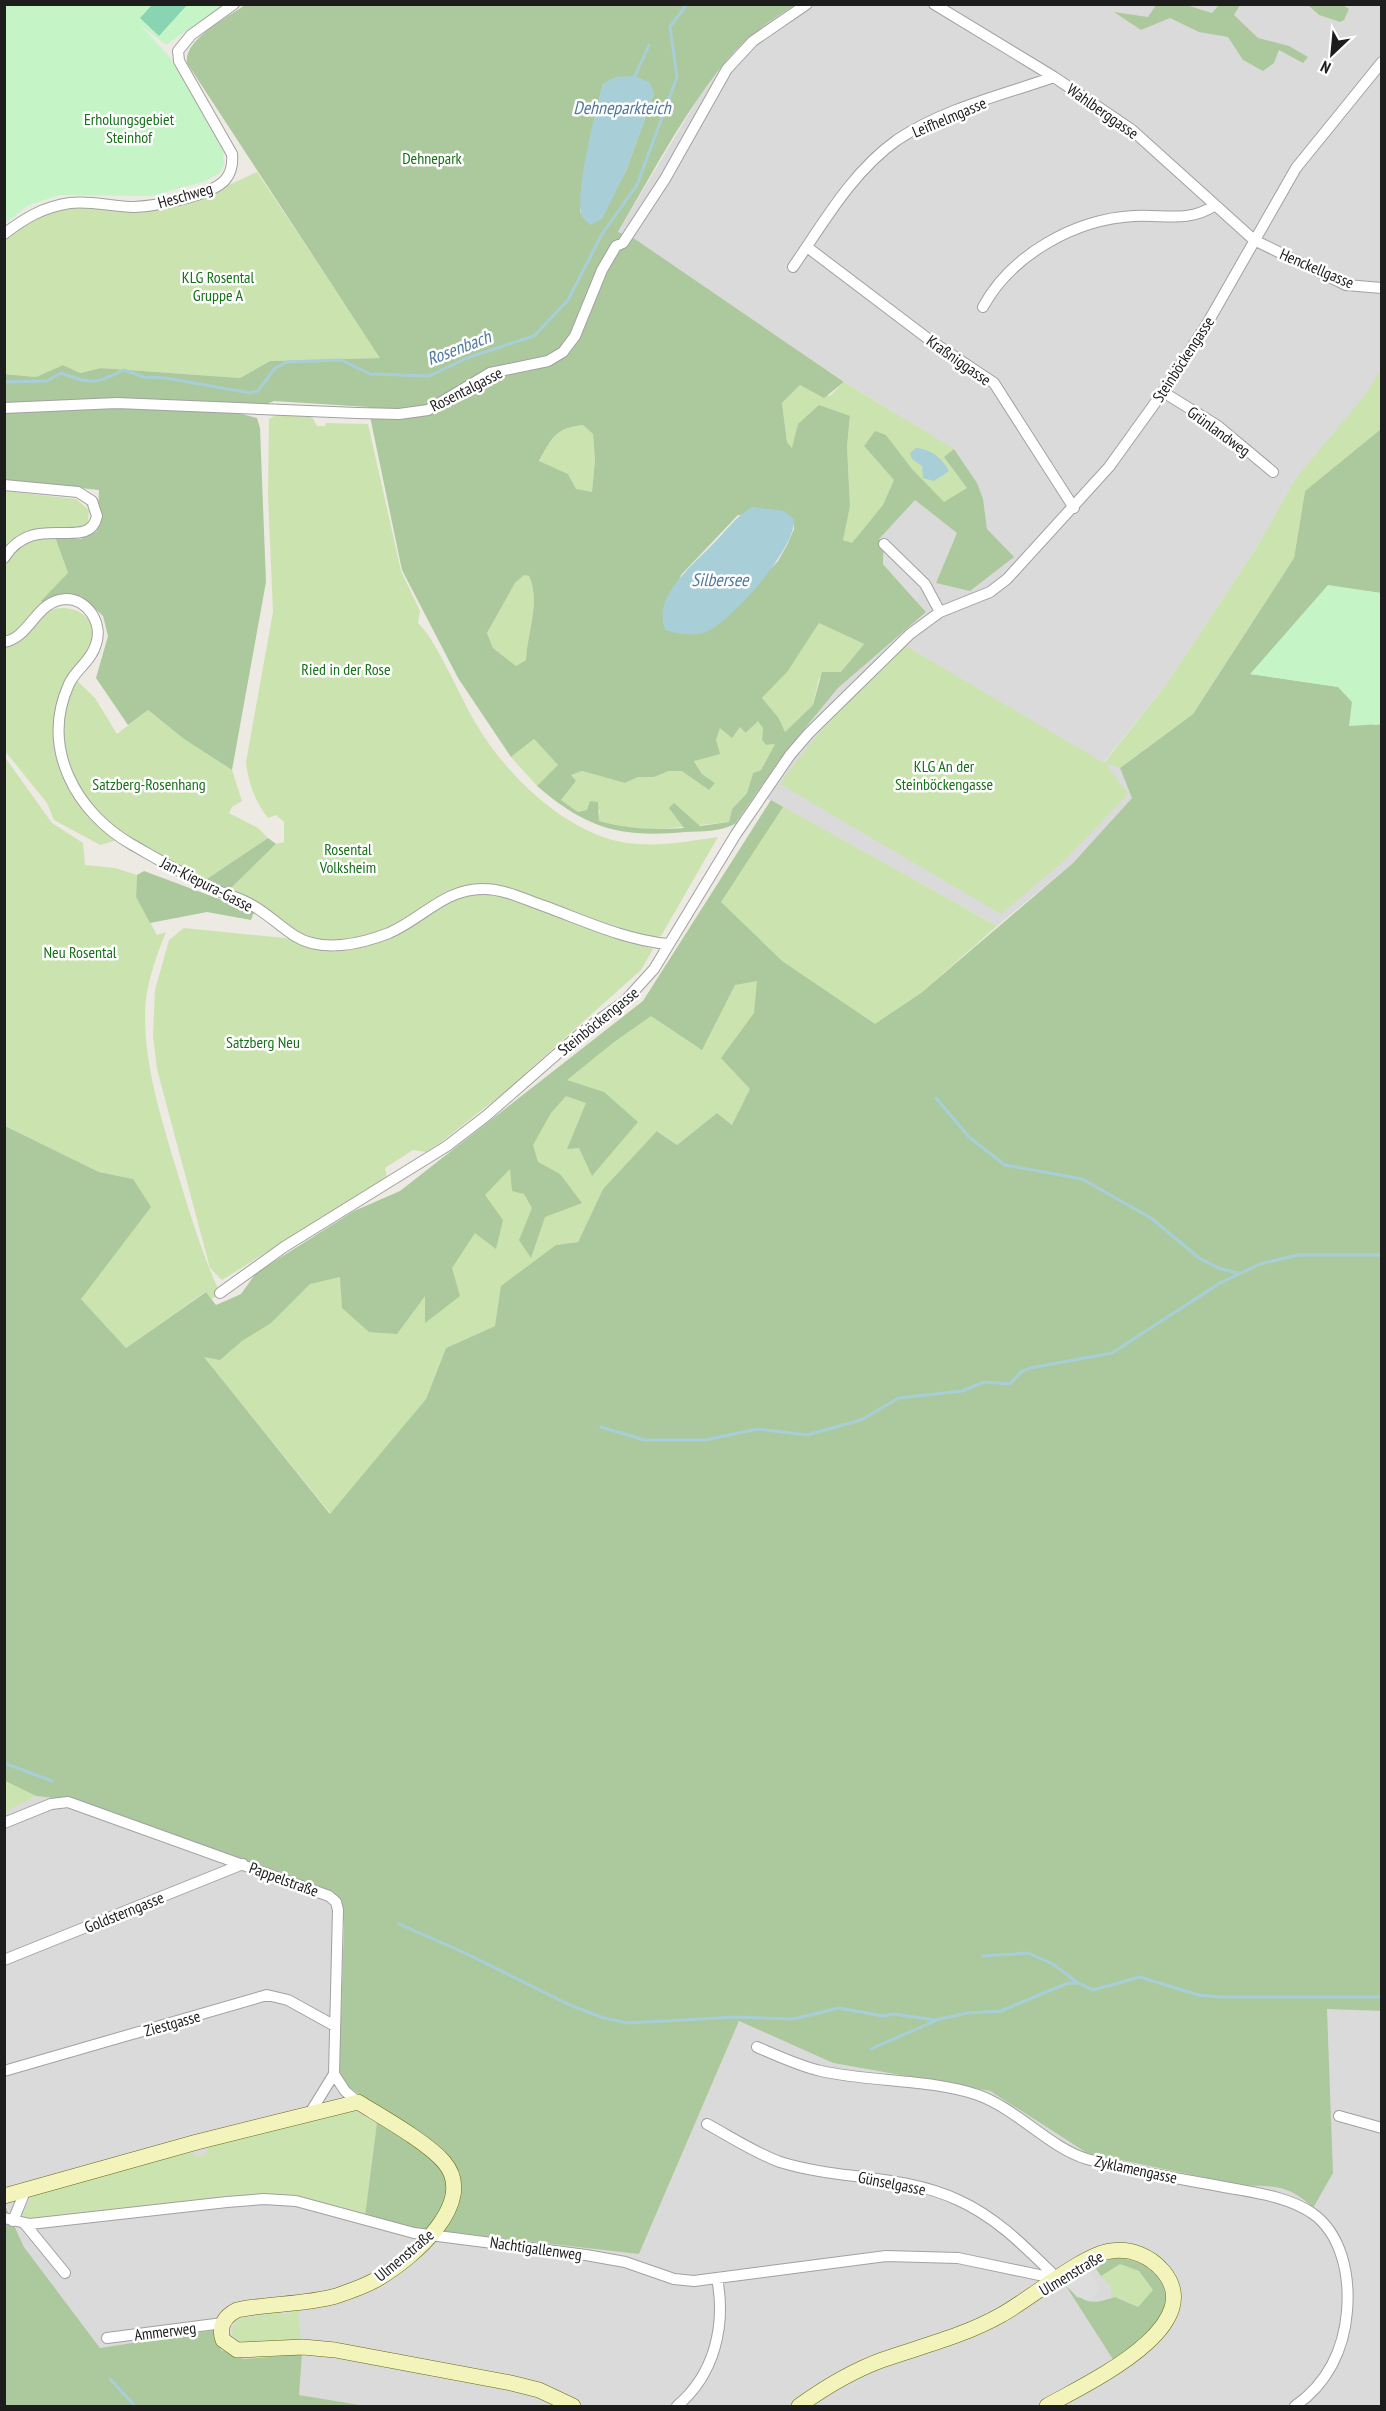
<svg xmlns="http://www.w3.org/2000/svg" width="1386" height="2411" viewBox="0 0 1386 2411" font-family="'PT Sans Narrow',sans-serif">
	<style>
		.residential { fill: #dbdada }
		.grass { fill: #cbe3ae }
		.forest { fill: #acc99d; fill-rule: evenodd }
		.park { fill: #c5f4c6 }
		.pitch { fill: #89d5b3 }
		.parking { fill: #ddd }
		.water { fill: #a8cfd7 }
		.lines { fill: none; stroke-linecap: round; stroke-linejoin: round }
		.stream { stroke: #a8cfd7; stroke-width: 3 }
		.street-casing { stroke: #a1a1a1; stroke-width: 12 }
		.secondary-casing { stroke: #656a0f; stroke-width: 16 }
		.street { stroke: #fff; stroke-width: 10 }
		.secondary { stroke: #f3f3bc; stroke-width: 15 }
		.labels { text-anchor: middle; stroke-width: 5; stroke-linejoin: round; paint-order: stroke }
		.street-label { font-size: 16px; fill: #1d1d1d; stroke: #fff }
		.park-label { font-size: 16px; fill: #167118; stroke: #fff }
		.water-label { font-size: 18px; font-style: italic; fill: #507a9d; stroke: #fff }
	</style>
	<rect width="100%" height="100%" fill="#edeae4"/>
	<path class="residential" d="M795,5H1381V368L1366,395L1295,479L1258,545L1168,682L1104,762L1120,768L1133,797L1073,863L997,926L757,793L784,754L838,688L926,612L865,544L895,413L844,382L635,239L618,232L697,100L727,59L759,29Z
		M36,1796L81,1801L329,1890L338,1898L344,1909L339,2070L370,2102L377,2123L639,2254L739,2021L833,2063L990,2091L1087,2153L1245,2186L1267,2185L1300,2194L1327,2008L1381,2011V2406H366L298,2395L302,2354L244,2359L221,2350L214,2330L100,2348L24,2247L5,2203L4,1812Z"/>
	<path class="grass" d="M257,172L381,358L270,361L240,378L101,368L80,373L63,365L36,377L5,374V240C26,223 50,206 79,207C102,208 125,214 148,211C187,206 222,188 257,172Z
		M1381,368V429L1305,491L1294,558L1193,714L1120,768L1105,763L1128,794L1065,860L1001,914L780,784C816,732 858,689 904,645L1104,763L1168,682L1258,545L1295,479L1365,395Z
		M844,382L954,449L944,457L967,488L944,503L912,469L886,435L864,446L894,480L883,505L852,544L842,539L850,506L847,446L850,417L792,448L787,442L782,403L800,385L830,396Z
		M276,415H311L317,426H325L326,423L368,424L401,571L420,611L418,623C436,639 461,699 475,722C505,775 573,841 637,844C664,846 691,841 718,837L661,936C639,943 584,915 562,907L578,924L653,949L641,970L501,1095L441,1142L426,1152L413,1150L385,1168L387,1177L222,1280L210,1268L157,1069L153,1036L155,990L169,940L184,928L285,938L334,952L382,939L421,918L414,912C384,933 341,949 304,936C278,926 253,905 229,890L276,844L284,842V822L276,815L268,818C255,802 248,782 246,762L273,612L268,496L269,419Z
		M583,425L593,434L595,460L592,493L576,489L568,474L539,462C552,438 555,428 583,425Z
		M5,491L76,499L89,510L88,523L75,529L54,528L55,537L68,573L47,605L48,611C69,602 98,614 91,641C87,654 78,663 69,673L95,698L117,734L148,710L184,739L232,770L242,801L232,807L229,813L258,828L268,838L204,881L128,837L100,845L54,820L47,803L5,751Z
		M524,575L529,576C541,602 527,633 526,660L516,666L493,648L487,633L515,583Z
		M819,623L864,644L841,673L819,678L813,705L784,733L778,717L762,698L788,671Z
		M758,720L763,727L762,740L766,745L775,744L761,770L753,773L747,793L732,809L729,822L652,830L619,827L598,821L600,810L578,812L561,800L575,782L570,775L582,771L625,783L638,777H654L669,771H683L715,783L702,774L694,760L716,740L720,727H741L747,733Z
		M534,739L559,766L537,786L511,757Z
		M4,756L52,823L83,843L85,865L115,868L137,875L136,897L157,935L166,932C156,957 146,984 145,1011C144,1065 161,1117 176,1168C189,1210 201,1252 220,1293L212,1299L205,1292L126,1348L81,1299L133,1179L99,1172L5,1126Z
		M771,800L997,926L921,993L875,1025L859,1014L732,1125L717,1113L677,1145L658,1131L603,1189L578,1242L556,1245L495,1326L446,1348L426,1399L331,1514L203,1356L434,1166L643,1001Z
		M5,1781L36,1796L5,1812Z
		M355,2111L377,2123L365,2216L313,2201L29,2220L22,2214L34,2193L176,2156L193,2153L197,2157L205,2155L209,2147Z
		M1120,2264L1139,2271L1153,2290L1138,2307L1116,2297L1111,2298V2286L1101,2276Z
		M298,2309L301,2340L241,2342L232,2335L233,2325L240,2319L279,2312L280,2315L292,2313V2310Z"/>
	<path class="forest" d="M245,5H795C771,20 746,37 727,60C684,112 652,174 618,232L635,239L844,382L824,398L800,385L782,403L787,442L792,448L798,424L819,405L850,416L847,446L850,506L843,540L852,543L883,505L894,480L864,446L875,431L886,435L912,469L944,502L967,488L944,457L954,449L977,483L983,499L987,529L1014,557L970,591L936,583L957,533L915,500L879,539L884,544L883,564L926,612L838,688L784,754L735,824C719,832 703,831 685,832C621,838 587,829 537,786L558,765L534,739L511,757L458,678L402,570L368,407L274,401L262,406L5,403L4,374L36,377L63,365L80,373L101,368L240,378L270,361L380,358L187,63C183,40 228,17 245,5ZM603,84L654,93L625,173L580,213L590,138ZM583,425L593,434L595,460L592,492L576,489L568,474L539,461C552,438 555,428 583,425ZM738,515L794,519V529L787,545L778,561L761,579L666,630L663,621L681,575ZM524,575L529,576C541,602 527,633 526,660L516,666L493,648L487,633L515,583ZM819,623L864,644L841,672H822L813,705L785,732L778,717L762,698L788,671ZM758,721L763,728L762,740L766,745L775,744L761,770L753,773L747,793L732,809L729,822L700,826L674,803L669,808L684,828C654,830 627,829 599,821L598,802L590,801L587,810L578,812L561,800L576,781L571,775L582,771L625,783L638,777H654L669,771H682L709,790L715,783L702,774L694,761L720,754L716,740L720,728L732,738L740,727L746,733Z
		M1156,5H1186L1212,13L1219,5H1240L1234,15L1258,38L1289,46L1308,57L1303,63L1279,50L1274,63L1263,71L1243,60L1228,37L1199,32L1170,18L1141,30L1114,12L1148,17Z
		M1308,5H1343L1349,9L1344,20L1340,22L1319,15Z
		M117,408L238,413L257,418L260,428L266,582L232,770L184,739L148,710L128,725L96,678L108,636L103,616L81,596L47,605L41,601L68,573L55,537L81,539L97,531L99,490L5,480V413Z
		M1381,429V593L1328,586L1251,674L1339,687L1374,725L1382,724V2011L1327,2009L1333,2173L1313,2208C1293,2187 1274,2185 1245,2186L1087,2153L990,2091L833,2063L739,2021L639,2254L420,2229L365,2216L377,2123L370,2102L345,2084L339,2070L344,1927C343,1906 339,1895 319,1886L81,1801L36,1796L5,1781V1126L99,1172L133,1179L151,1207L81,1299L126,1348L206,1292L216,1305L241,1294L256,1273L354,1211L400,1191L643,1001L771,800L783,807L721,902L782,961L875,1024L921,993L1073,863L1132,798L1120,768L1193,714L1294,558L1305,491ZM757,981L754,1013L721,1058L750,1089L732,1125L717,1113L677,1145L657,1131L603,1189L578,1242L556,1245L501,1286L495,1326L446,1348L426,1399L330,1514L204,1357L220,1360L242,1341L271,1323L310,1284L340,1277L342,1308L369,1332L397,1334L425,1296V1323L460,1296L452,1268L475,1233L496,1249L503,1220L485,1195L510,1169L512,1191L524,1194L532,1208L519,1240L531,1258L545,1217L582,1203L560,1174L538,1162L533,1145L551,1113L566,1096L586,1103L567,1149L579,1148L592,1176L638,1122L604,1092L567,1080L614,1042L651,1016L702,1050L735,985Z
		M268,838L276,844L229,890L204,881Z
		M144,871L254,912L251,920L207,912L150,923L136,897L137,875Z
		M4,2203L24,2247L100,2348L214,2330L221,2350L244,2359L302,2354L299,2395L366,2406H5Z
		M1119,2258C1156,2262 1181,2293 1154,2327C1144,2340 1127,2350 1114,2361L1066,2286C1085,2304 1092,2305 1115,2297L1138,2307L1153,2290L1139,2271L1120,2264L1101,2276L1095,2267L1111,2259Z"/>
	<path class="park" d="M5,5H223L166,45L139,24L169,56L223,145L224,164L220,173L203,182L151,196L60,195L29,205L5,223Z
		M1328,585L1381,593V724L1349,726L1352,702L1338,687L1250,674Z"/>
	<path class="pitch" d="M152,5V4L187,5L159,36L140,18Z"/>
	<path class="parking" d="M884,544L925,584L916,601L883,564Z
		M1085,2262L1099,2289L1091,2300L1077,2297L1060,2278Z"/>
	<path class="water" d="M635,76L650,83L654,93L625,173L602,219L590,225L582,217C574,194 596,110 603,84L615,77Z
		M916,448C931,449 942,458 949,471L934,481L923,478L922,466L912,459L910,453Z
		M752,507L784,511L794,519C797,547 733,619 708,631C697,637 677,634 666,630C650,598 693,565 712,545C726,531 735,517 752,507Z"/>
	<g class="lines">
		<path class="stream" d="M635,76L649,45
			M4,382L47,381L61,373C94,385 93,384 124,370L144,377L166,378L250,393L258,391L275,368L287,362L341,360L370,374L429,376L467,358L534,336L568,300L602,234L637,185L677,77L670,27L687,4
			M936,1098L969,1137L1005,1165L1082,1179L1151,1218L1199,1258L1218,1268L1237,1273
			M601,1427L644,1440H705L758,1429L807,1435L861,1420L899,1398L962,1391L984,1382L1010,1384L1021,1372L1030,1368L1112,1353L1220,1283L1260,1264L1298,1255H1382
			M4,1763L52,1781
			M399,1924L465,1953L572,2006L604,2018L628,2023L736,2017L793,2019L839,2008L883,2016L893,2014L936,2020L967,2013L1001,2011L1068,1983H1078L1093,1990L1140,1977L1198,1995L1220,1997H1382
			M983,1956L1028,1953L1053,1964L1077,1982
			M871,2049L935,2021
			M110,2379L135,2406"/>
		<g class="street-casing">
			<path id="street" d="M934,4L1054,77L1132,130L1254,240L1346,285L1382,288
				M4,234C25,218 43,207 70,203C90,200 113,207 134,207C155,206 211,196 225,180C232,172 233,164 232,154L179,61L178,51L191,35L234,4
				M807,247L931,341L994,383L1074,508
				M793,267C824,222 852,172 897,140C943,109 1002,95 1054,77
				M983,307C1011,255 1075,219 1134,216C1164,214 1187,223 1214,206
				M1163,392L1218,426L1273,472
				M4,408L117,403L357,413L399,414L428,410L490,373L548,361L563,352L575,336L602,270L616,246L623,243L665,179L727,69L753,41L807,4
				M4,485L78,492L92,501L97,516C89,554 34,509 4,558
				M884,544L925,584L940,612
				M4,642C30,638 36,600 66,599C88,599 103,624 96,644C92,660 76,669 69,684C40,748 76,812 131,844C159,860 187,877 216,890C226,895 238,897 248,903C265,911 279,926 295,936C322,953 361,944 389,933C422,919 445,888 484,889C504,889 524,899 544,906C585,921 625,940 668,944
				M220,1293L284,1247L447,1146L486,1116L581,1033L625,1001L654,969L736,834L790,755L809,733L910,634L940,612L990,592L1007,579L1109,467L1163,392L1207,324L1296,168L1382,62
				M4,1823L51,1804L68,1802L329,1896L336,1902L338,1910L334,2074L345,2091L358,2102
				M4,1960L243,1864
				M757,2047C778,2056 799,2066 821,2071C870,2082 931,2079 978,2095C1017,2109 1050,2148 1087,2159C1134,2172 1183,2179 1230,2188C1257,2193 1288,2197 1312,2213C1342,2234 1350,2276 1347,2311C1344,2350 1327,2384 1295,2406
				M4,2071L267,1995L288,2000L335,2026
				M310,2113L334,2074
				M1339,2116L1382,2128
				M707,2124C731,2137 755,2153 780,2162C838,2180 902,2174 958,2200C998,2218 1027,2249 1058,2279
				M4,2218L30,2224L227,2202L264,2199L296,2201L414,2233L586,2255L625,2262L674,2279L694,2281L886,2256L958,2258L1058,2279
				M13,2221L26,2189
				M25,2224L65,2273
				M107,2338L223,2323
				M677,2406C715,2374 726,2325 717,2278"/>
		</g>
		<g class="secondary-casing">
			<path id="secondary" d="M4,2196L197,2142L358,2102C382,2117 427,2142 444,2162C479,2203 411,2259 379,2278C366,2286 351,2291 336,2296C304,2305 270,2303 237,2310C225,2316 218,2326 223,2340L237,2350L303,2347L335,2350L511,2383L539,2390L573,2406
				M799,2406C824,2388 852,2371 882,2360C922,2346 964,2336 1001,2315C1029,2300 1083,2254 1111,2251C1131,2248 1150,2256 1163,2271C1211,2328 1081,2386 1047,2406"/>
		</g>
		<use href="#street" class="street"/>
		<use href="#secondary" class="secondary"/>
	</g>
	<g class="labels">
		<g class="street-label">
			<text transform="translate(1103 111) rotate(35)" y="6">Wahlberggasse</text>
			<text transform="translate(949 117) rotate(-23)" y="6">Leifhelmgasse</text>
			<text transform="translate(185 195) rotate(-16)" y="6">Heschweg</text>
			<text transform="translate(1317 268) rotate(23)" y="6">Henckellgasse</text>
			<text transform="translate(1183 359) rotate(-57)" y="6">Steinböckengasse</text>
			<text transform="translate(959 360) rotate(35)" y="6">Kraßniggasse</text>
			<text transform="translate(466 389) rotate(-27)" y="6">Rosentalgasse</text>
			<text transform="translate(1219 431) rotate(36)" y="6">Grünlandweg</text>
			<text transform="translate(207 884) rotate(27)" y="6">Jan-Kiepura-Gasse</text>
			<text transform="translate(598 1021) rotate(-39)" y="6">Steinböckengasse</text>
			<text transform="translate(284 1879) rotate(20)" y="6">Pappelstraße</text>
			<text transform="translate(124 1912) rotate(-22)" y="6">Goldsterngasse</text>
			<text transform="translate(172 2023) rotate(-16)" y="6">Ziestgasse</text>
			<text transform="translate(1136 2169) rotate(12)" y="6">Zyklamengasse</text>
			<text transform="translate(892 2183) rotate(11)" y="6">Günselgasse</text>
			<text transform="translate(536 2248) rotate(8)" y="6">Nachtigallenweg</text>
			<text transform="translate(404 2255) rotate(-40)" y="6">Ulmenstraße</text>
			<text transform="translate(1071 2273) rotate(-31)" y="6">Ulmenstraße</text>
			<text transform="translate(165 2331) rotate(-7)" y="6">Ammerweg</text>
		</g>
		<g class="park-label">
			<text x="129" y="125">Erholungsgebiet<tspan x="129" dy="18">Steinhof</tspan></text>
			<text x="432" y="164">Dehnepark</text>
			<text x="218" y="283">KLG Rosental<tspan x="218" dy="18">Gruppe A</tspan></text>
			<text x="346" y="675">Ried in der Rose</text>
			<text x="944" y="772">KLG An der<tspan x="944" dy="18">Steinböckengasse</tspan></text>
			<text x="149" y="790">Satzberg-Rosenhang</text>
			<text x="348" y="855">Rosental<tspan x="348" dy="18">Volksheim</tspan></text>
			<text x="80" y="958">Neu Rosental</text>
			<text x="263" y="1048">Satzberg Neu</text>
		</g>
		<g class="water-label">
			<text x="622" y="114">Dehneparkteich</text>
			<text transform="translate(459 348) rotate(-21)" y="6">Rosenbach</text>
			<text x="720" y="586">Silbersee</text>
		</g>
	</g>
	<rect width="1386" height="2411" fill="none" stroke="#1d1d1d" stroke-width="12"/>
	<g transform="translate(1332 54) rotate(206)" stroke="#ffffff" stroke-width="4.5" paint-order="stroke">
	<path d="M0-4.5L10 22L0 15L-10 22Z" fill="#1d1d1d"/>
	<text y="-9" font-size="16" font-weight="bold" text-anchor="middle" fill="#1d1d1d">N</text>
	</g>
</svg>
